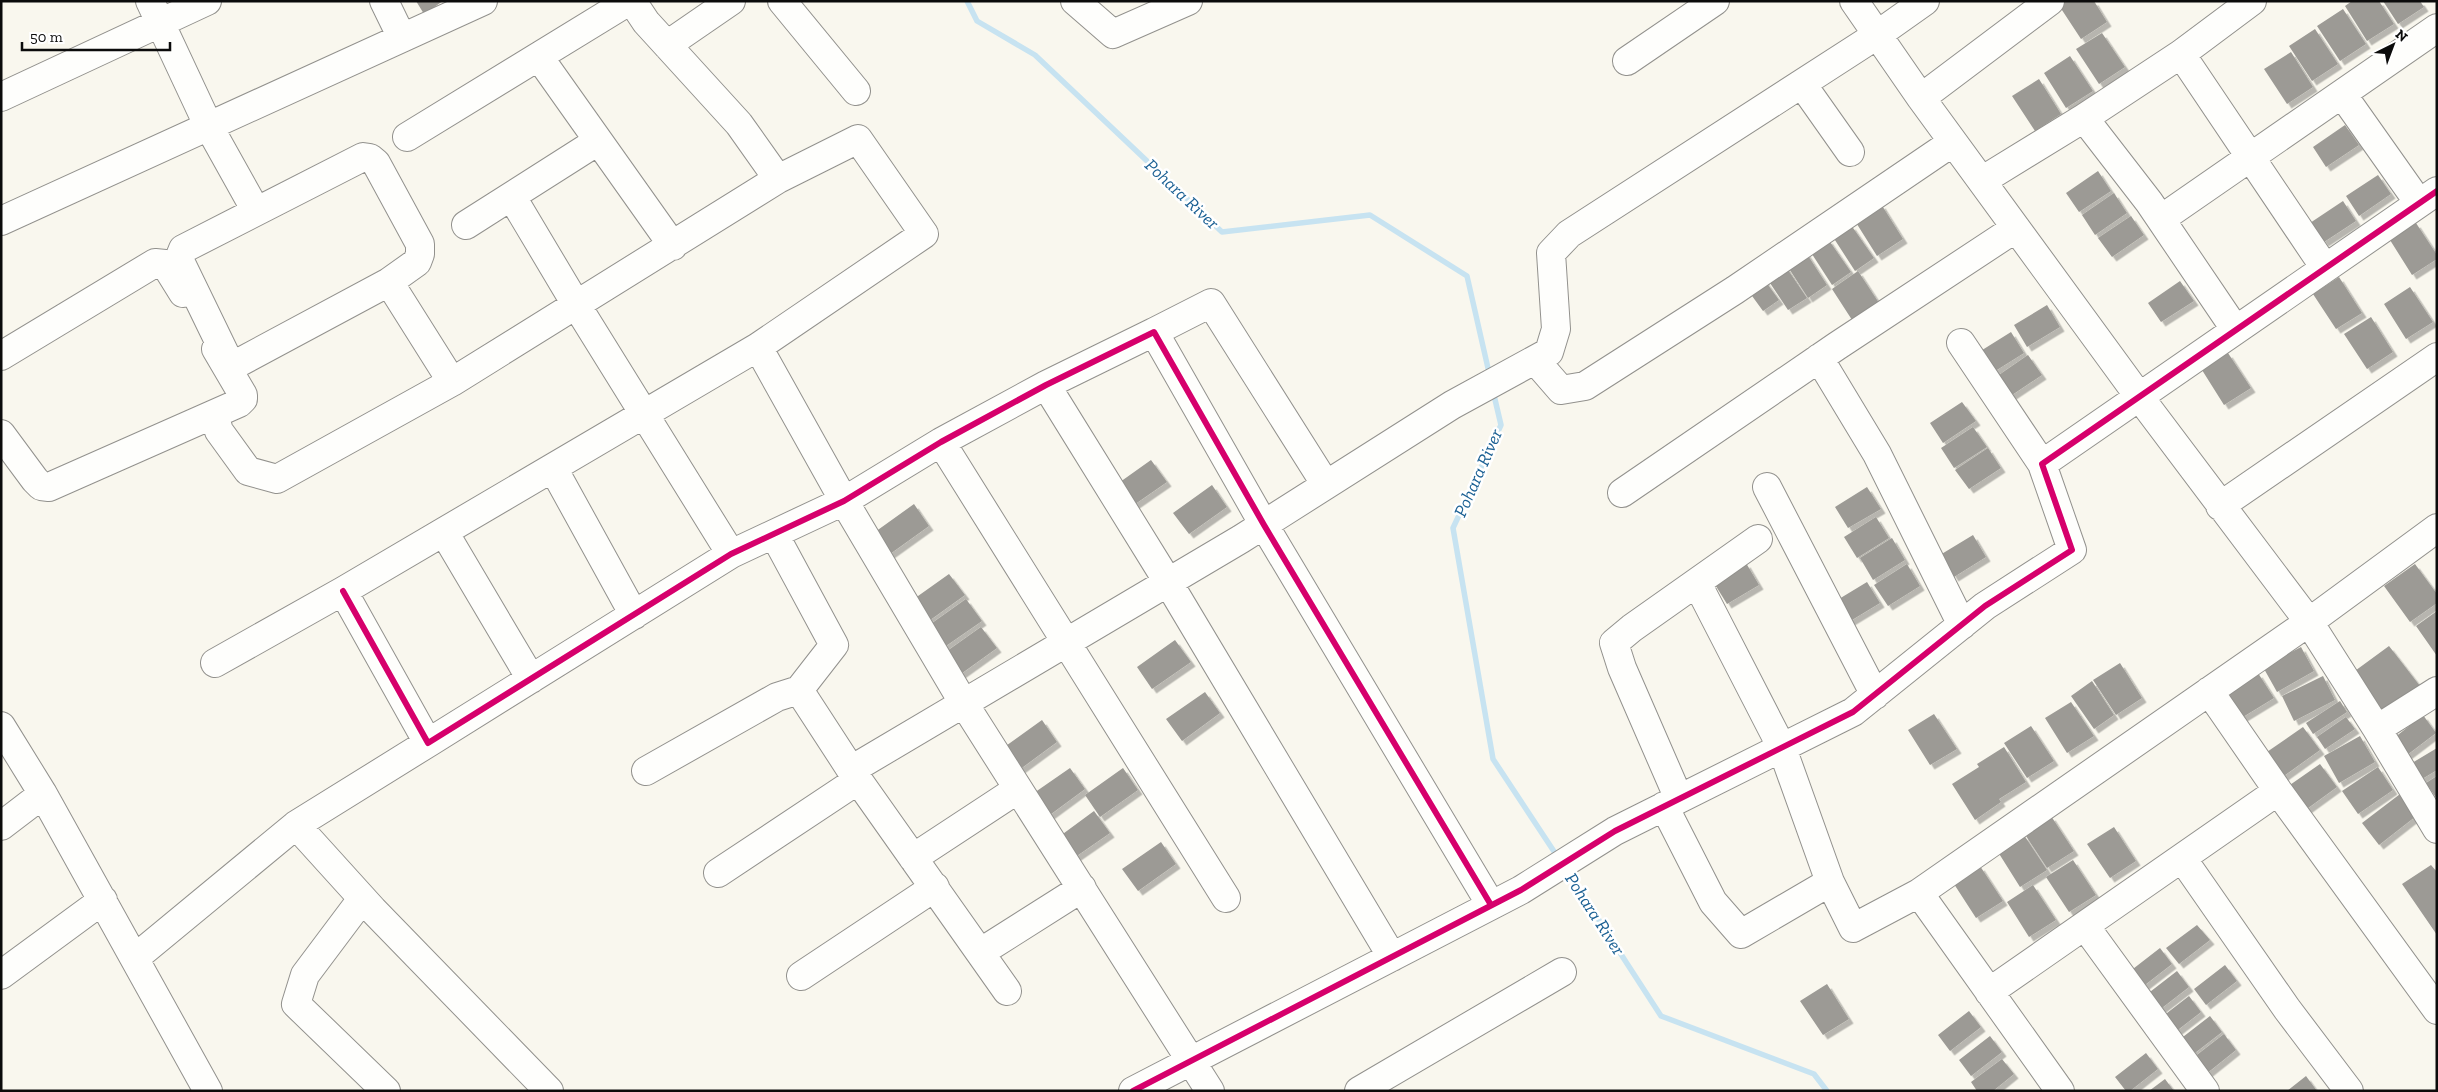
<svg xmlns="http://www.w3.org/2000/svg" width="2438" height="1092" viewBox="0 0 2438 1092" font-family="'Zilla Slab',serif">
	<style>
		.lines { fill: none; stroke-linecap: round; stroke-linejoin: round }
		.stream { stroke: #c7e3f1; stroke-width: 5.5 }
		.building { fill: #9c9a95; filter: url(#shadow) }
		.minor-casing { stroke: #92918d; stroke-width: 30 }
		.minor { stroke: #fefefc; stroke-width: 28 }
		.cycleway-casing { stroke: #fff; stroke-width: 9 }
		.cycleway { stroke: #d6006c; stroke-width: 6 }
		.labels { text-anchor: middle; stroke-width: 5; stroke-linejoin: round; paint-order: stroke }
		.water-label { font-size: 18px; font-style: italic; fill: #1c6194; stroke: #fff }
	</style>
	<defs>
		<filter id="shadow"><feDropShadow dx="4.5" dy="4.5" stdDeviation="0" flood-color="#0004"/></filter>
	</defs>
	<rect width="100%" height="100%" fill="#f9f7ee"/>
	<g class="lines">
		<path class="stream" d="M967,1L977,21L1035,55L1222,232L1370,215L1467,276L1490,377
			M1493,391L1501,425L1453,528L1493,759L1559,859
			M1567,871L1661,1016L1814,1074L1827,1091"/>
	</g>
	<path class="building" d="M416,1H443L424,14Z
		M2063,1H2094L2107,22L2081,39L2058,4Z
		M2352,1H2379L2394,24L2367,41L2345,6Z
		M2383,1H2420L2424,7L2398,24Z
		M2343,9L2366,44L2340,61L2317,26Z
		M2315,29L2338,64L2312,81L2289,46Z
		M2102,33L2125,67L2099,84L2076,49Z
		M2291,52L2313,87L2287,104L2264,69Z
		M2070,56L2093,91L2066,108L2044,73Z
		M2039,79L2061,114L2035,131L2012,96Z
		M2345,125L2359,145L2326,167L2313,147Z
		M2098,171L2111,191L2079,212L2066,193Z
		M2378,175L2391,194L2359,216L2346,196Z
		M2114,193L2127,213L2095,235L2082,215Z
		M2343,201L2356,221L2324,242L2310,223Z
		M1881,204L1903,239L1877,256L1855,221Z
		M2131,216L2144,235L2112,257L2098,238Z
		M2416,223L2437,255V259L2412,275L2390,240Z
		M1851,225L1874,258L1855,271L1833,237Z
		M1828,239L1851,272L1832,285L1810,251Z
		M1805,251L1827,285L1808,298L1786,264Z
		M1784,264L1807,298L1788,310L1766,277Z
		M1858,271L1881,306L1854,323L1832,289Z
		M2339,277L2362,313L2336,329L2313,294Z
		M1763,278L1779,300L1763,311L1747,289Z
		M2180,281L2194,301L2161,322L2148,303Z
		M2410,287L2433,322L2406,339L2384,304Z
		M2047,305L2060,327L2027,347L2014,325Z
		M2371,317L2393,352L2367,369L2344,334Z
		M2011,332L2024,353L1992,373L1979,352Z
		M2228,353L2251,388L2224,405L2202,370Z
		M2028,355L2042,375L2009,397L1996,377Z
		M1962,402L1976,421L1943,443L1930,423Z
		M1973,427L1987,447L1954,468L1941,448Z
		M1988,448L2001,468L1969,489L1955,470Z
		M1151,460L1167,482L1128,509L1113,487Z
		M1212,485L1227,507L1189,534L1173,513Z
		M1867,487L1881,509L1848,528L1835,507Z
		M914,504L929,526L890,554L875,532Z
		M1876,517L1889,538L1857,558L1844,537Z
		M1973,535L1986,557L1954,577L1940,555Z
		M1892,538L1905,560L1873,580L1860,558Z
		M1746,563L1759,585L1727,604L1714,583Z
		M1907,564L1920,586L1888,606L1874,585Z
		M2415,564L2437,594V603L2410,622L2384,586Z
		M949,574L965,595L926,623L911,601Z
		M1867,582L1880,603L1847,623L1834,602Z
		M966,599L982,621L943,648L928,626Z
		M2437,611V656L2416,626Z
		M981,627L997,648L958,676L943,654Z
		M1175,640L1191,662L1152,689L1137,667Z
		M2389,646L2420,686L2379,717L2348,676Z
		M2301,647L2314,671L2277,692L2263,667Z
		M2120,663L2142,698L2116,715L2093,680Z
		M2258,673L2274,698L2238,720L2222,696Z
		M2323,676L2335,700L2294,721L2282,696Z
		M2092,681L2114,715L2094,729L2071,696Z
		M1205,692L1220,713L1182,741L1166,719Z
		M2340,701L2347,712L2313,734L2306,723Z
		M2071,702L2094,736L2067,753L2045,718Z
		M1934,714L1957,749L1930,765L1908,730Z
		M2423,715L2436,733L2407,755L2394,738Z
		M2346,717L2355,729L2325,749L2317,737Z
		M1042,720L1057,742L1019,770L1003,748Z
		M2031,726L2054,761L2027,778L2004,743Z
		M2303,727L2320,750L2281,778L2264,754Z
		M2360,736L2375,762L2339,783L2324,756Z
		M2004,747L2026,782L1999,799L2001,802L1975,820L1952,784L1979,767L1977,764Z
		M2437,748V770L2422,779L2412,763Z
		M2320,764L2337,787L2304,811L2287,787Z
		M2378,767L2393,790L2358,814L2342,791Z
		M1070,768L1085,789L1047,817L1031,795Z
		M1123,768L1138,790L1100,817L1085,795Z
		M2437,776V799L2426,783Z
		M2404,791L2420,813L2379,845L2362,823Z
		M1094,811L1110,833L1071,860L1056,839Z
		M2051,816L2074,851L2047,868L2024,833Z
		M2114,827L2136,861L2110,878L2087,844Z
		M2024,835L2047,870L2020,887L1998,852Z
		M1161,842L1176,864L1138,891L1122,869Z
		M2073,860L2096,895L2069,912L2046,877Z
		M2431,865L2437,872V935L2402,884Z
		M1980,866L2003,901L1976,918L1954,884Z
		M2033,885L2056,920L2029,937L2007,902Z
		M2197,925L2210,940L2179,964L2166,948Z
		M2160,948L2172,964L2141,988L2129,972Z
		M2225,965L2237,981L2206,1005L2194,989Z
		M2177,971L2189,987L2158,1011L2146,995Z
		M1827,984L1849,1019L1823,1035L1800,1001Z
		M2189,996L2201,1012L2170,1036L2158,1020Z
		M1969,1011L1981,1027L1950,1051L1938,1035Z
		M2210,1016L2222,1032L2191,1056L2179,1040Z
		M2224,1034L2236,1050L2206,1074L2193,1058Z
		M1990,1036L2002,1052L1971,1076L1959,1060Z
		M2146,1053L2158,1069L2130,1091H2126L2115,1077Z
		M2002,1059L2014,1074L1993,1091H1977L1971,1082Z
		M2306,1076L2317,1091H2287Z
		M2165,1079L2174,1091H2149Z"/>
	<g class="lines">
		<g class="minor-casing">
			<path id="minor" d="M150,1L208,125L256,211
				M384,1L402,38
				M782,1L856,91
				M1075,1L1113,34L1188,1
				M1854,1L1921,98L2138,395L2309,622L2377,729L2437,691
				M667,45L731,1
				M2181,54L2325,268
				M539,57L673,246
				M1627,61L1715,1
				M1802,84L1850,152
				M2342,94L2419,203
				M1,97L207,1
				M1921,98L2050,1
				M407,137L629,1
				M363,157L370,158L376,163L420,244V254L417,262L389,282L240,362L235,363L228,360L179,259L183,249Z
				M1983,180L2084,118
				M512,197L577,306L731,554
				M2161,219L2437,28
				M1,221L483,1
				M466,225L598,141
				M389,282L452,382
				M2235,329L2149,202L2084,118L2181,54L2252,1
				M1154,332L1211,303L1326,485
				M1961,343L2042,464
				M758,347L844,501L963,702L1210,1091
				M1,356L155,263L165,264L183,293
				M1819,358L1877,454L1962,625
				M1535,360L1561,390L1585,386L1735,290L1953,142
				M1046,385L1168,582L1392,957
				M214,415L219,431L248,471L277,479L452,382L778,179L739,124L646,22L632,1
				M1,434L35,480L41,486L49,487L239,403L243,399V395L216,349
				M941,442L1226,898
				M553,468L634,615
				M1767,487L1875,695
				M1622,493L1837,346L2016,228
				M2220,506L2437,357
				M444,532L531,679
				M1697,583L1782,748L1830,882
				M343,591L428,743L731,554L844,501L941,442L1046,385L1154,332L1264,525L1491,905
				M215,663L343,591L758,347L924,234L858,139L778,179
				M799,690L851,770L1007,991
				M2209,691L2278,791L2437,1010
				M1,726L43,794
				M2377,729L2437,829
				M851,770L1241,539L1452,405L1549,352L1556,329L1551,253L1569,234L1877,35L1925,1
				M646,771L777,697L799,690L834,645L774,534
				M1679,799L1622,668L1614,643L1632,628L1758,539
				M1664,806L1713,902L1741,934L1830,882L1853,928L1919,893L2309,622L2437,528
				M296,825L373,910L549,1091
				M1,826L43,794L208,1091
				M913,858L1018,789
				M2182,858L2287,1009L2349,1091
				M718,873L858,780
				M1919,893L2060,1091
				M362,899L305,975L296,1004L386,1091
				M2085,926L2205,1091
				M981,952L1082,888
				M135,958L296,825L428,743
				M1,975L103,900
				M801,976L935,887
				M1989,992L2278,791
				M1133,1091L1521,890L1615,831L1853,712L1985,606L2072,550L2042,464L2437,191
				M1359,1091L1562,972"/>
		</g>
		<use href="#minor" class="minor"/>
		<g class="cycleway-casing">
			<path id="cycleway" d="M343,591L428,743L731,554L844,501L941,442L1046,385L1154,332L1264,525L1491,905
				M1133,1091L1521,890L1615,831L1853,712L1985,606L2072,550L2042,464L2437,191"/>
		</g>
		<use href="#cycleway" class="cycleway"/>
	</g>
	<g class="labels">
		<g class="water-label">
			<text transform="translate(1182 194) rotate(43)" y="6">Pohara River</text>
			<text transform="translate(1478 473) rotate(-66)" y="6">Pohara River</text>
			<text transform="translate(1595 914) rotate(57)" y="6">Pohara River</text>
		</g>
	</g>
	<rect width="2438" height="1092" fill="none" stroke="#0b0b0b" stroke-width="5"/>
	<g transform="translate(2393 45) rotate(42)" stroke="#ffffff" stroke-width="4" paint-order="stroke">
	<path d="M0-4L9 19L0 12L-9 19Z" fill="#0b0b0b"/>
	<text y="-8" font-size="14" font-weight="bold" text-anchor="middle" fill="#0b0b0b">N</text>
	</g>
	<path d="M22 42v8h148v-8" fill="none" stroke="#0b0b0b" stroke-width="2.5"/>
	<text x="30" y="42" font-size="15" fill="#0b0b0b" stroke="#ffffff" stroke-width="4" paint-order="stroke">50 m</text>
</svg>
